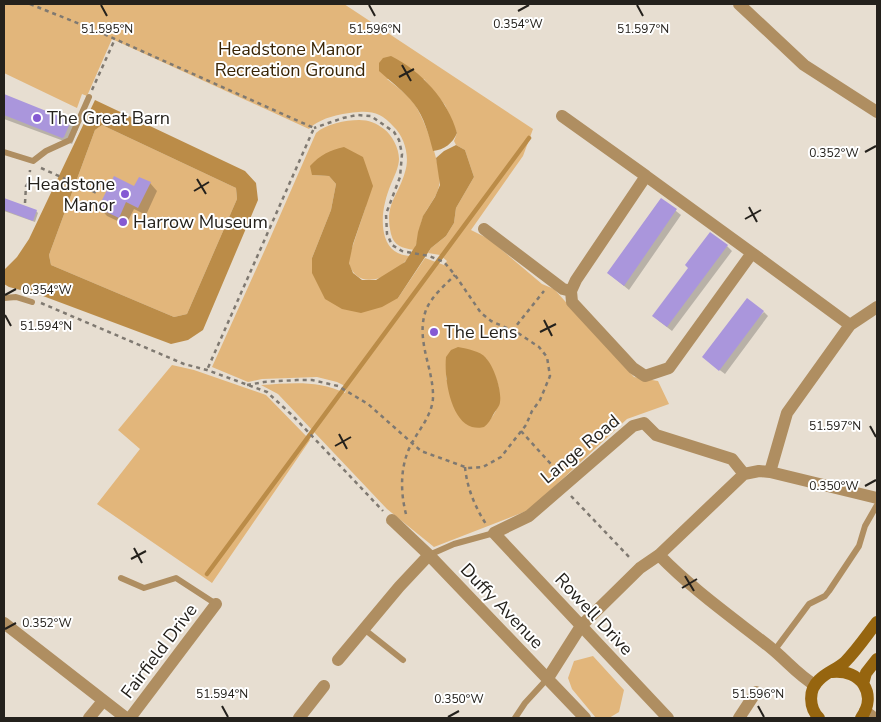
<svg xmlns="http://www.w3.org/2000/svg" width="881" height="722" viewBox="0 0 881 722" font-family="'Nunito Sans',sans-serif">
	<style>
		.green { fill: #e2b67b; fill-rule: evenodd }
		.water { fill: #bb8c48; fill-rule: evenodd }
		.shadow { fill: #0003 }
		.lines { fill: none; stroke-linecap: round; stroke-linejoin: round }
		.stream { stroke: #bb8c48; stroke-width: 4.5 }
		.building { fill: #aa96dc }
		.path { stroke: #7f7971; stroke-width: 2.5; stroke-dasharray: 4 4; stroke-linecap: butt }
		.lane { stroke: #af8e61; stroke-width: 6 }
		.street { stroke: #af8e61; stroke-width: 12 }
		.secondary { stroke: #96650f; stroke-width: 12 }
		.ticks { fill: none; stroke: #24211c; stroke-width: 2 }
		.poi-dot { fill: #855ad3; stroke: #fff; stroke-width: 2 }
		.labels { text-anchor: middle; stroke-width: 4; stroke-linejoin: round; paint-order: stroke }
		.park-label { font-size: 18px; fill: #392506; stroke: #fff }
		.poi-label { font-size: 18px; fill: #24211c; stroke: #fff; text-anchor: start }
		.street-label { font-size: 18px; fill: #24211c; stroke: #fff }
		.ticks-label { font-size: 12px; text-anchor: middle; fill: #24211c; stroke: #fff; stroke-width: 4; stroke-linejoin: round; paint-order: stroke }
	</style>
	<rect width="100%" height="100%" fill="#e7ded1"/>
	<path class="green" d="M4,4H344L533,129L523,156L471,230L489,239L542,284L554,289L634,377L658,381L669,404L627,419L529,510L434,547L387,509L278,394L261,385C291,383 318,380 345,393L347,387L337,382L317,377L262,379L248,382L212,367L268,243L316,133C326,124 345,120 359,120C369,120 376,123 384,129C392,135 399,148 399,159C399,167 394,177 391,184C384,201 380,220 385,237C389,250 398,255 410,256C400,269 372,289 356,275C351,270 348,264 349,257L366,206L363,157L312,175L329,176L336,184L331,210L312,258L398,298L425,258L444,265L447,261L440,255L428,253L431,248L446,236L454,223L456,208L474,177L465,150L456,145L454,141L457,133L445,105L424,79H387C397,87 408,95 415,105C425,120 443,169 439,186C437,197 428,206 423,217C419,227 419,240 414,250C402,248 394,246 391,234C384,204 398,197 405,172C410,157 405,137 393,126C383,115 374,111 359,112C343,113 321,117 309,129L112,39L87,96L82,94L77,108L4,73ZM446,357L486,358C501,384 508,404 483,427L446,379Z
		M102,125L236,188L237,199L187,314L174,317L51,265L49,255L95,130Z
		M172,365L194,370L266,395L310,440L212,583L97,504L140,449L118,430Z
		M593,656L624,690L619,712L609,718H596L572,689L568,678L574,661Z"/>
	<path class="water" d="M391,56C421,71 448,100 457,133C453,143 444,150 433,151C429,135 424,117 414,104C404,91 391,82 379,71V63L383,58Z
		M95,100L245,171L256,183L258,200L203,330L188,340L171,344L43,296L9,287L4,284V270L17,257L29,239ZM102,125L236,188L237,199L187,314L174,317L51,265L49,255L95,130Z
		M456,145L465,150L474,177L456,208L454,223L446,236L431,248L398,298L382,307L361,313L342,309L325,299L312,273V258L331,210L336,184L329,176L312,175L310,166C320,155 330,150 344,147L363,157L373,186L353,244L349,263L353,273L362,280H376L405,262L416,245L418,232L423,216L435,197L440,185L436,158L444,151Z
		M458,347C468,349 480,351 486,358C494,367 502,390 500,402C500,406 495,411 493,415C491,419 488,424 484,427C481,428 476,428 472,427C450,420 444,377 446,357L451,350Z"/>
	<path class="shadow" d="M4,96L70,122L78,129L72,144L4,119Z
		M150,183L157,191L146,215L134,209L126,225L107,216L100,208L134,188Z
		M661,199L681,215L629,290L608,273Z
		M5,200L36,211L38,213L35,222L4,211Z
		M727,246L732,251L672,331L659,321L654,316Z
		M764,312L768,316L725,374L709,362Z"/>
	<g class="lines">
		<path class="stream" d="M207,574L529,138"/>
	</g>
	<path class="building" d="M4,94L71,121L64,137L62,138L4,115Z
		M114,176L134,186L139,177L151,182L138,208L126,202L119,218L98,208Z
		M4,198L37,210L33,221L4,210Z
		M661,198L677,209L624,286L607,273Z
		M710,232L728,245L667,327L652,316L688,268L685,265Z
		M747,298L764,311L719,371L702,357Z"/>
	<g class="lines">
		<path class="path" d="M30,4L97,31L314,128L207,370
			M92,90L115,39
			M41,168L99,194
			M25,203L26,186L29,182L30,170
			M41,303L184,364L207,370L267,392L293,416L383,511
			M512,331L544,291
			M247,385L264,382L297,380H312L338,386L368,404L421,451L468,468L483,467L501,457L526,425L532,411L540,400L550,376L547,357L539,347L518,333L491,321L481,313L455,275L444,262L429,256L402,251L392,245L387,234L386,214L400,177L402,154L399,140L394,132L371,116L357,115L343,118L314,128
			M521,431L559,473
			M465,467C467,488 475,507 486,524
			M571,496L631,559
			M406,514C400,491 400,464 412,443C420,428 432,415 433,398C434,369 415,340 426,310C431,297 445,285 455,275"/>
		<path class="lane" d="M4,152L33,161L46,151L70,140L89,97
			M4,298L16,297L32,302
			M429,555L454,544L494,533
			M121,578L144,588L176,578L216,604
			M364,629L403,660
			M774,651L809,604L825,596L829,591L859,546L865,526L877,505
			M515,718L525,703L548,678"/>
		<path class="street" d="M739,4L804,65L877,112
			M562,116L646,176
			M484,229L563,289L571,291L572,302L633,368L645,376L669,368L752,253L850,325L787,413L770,472
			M571,291L576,280L646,176L752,253
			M850,325L877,307
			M744,474L759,471L770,472L877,498
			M392,520L429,555L585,718
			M659,555C693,590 733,618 771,648C786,660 799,676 815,685
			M4,623L126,718
			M338,660L399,587L429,555
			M548,678L581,626L640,568L659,555L744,474
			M865,711L874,718
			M89,718L103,701
			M130,718L216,604
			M299,718L324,686
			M668,718L494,533L529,516L633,426L644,423L656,435L732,459L744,474
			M739,718L756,692"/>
		<path class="secondary" d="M832,672C861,669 878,694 861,718
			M863,684L866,673L877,659
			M819,718C809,708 808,690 819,680C827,672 837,669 845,662C857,650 867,635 877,622"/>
	</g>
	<path class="ticks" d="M101,5L107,16M369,5L375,16M637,5L643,16M518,11L529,5M402,65L411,81M399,77L414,69M865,152L876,146M197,179L206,194M194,191L209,182M749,207L757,222M745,219L761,210M5,295L16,289M5,315L11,326M544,320L552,336M540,332L556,324M870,426L876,437M339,434L347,449M335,446L351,437M865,486L876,480M134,548L142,563M131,559L146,551M685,576L694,591M682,588L697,579M5,629L16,623M222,706L228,717M758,706L764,717M448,717L459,711"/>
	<g class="poi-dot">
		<circle cx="37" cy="118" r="5"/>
		<circle cx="125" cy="194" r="5"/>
		<circle cx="123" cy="222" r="5"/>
		<circle cx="434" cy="332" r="5"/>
	</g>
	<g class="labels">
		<g class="park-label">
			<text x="290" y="55">Headstone Manor<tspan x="290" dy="21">Recreation Ground</tspan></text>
		</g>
		<g class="poi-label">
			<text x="47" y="124">The Great Barn</text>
			<text x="115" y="190" text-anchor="end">Headstone<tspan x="115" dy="21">Manor</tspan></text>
			<text x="133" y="228">Harrow Museum</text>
			<text x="444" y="338">The Lens</text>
		</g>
		<g class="street-label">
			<text transform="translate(580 449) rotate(-40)" y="6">Lange Road</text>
			<text transform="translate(502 606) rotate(46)" y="6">Duffy Avenue</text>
			<text transform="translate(594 614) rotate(47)" y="6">Rowell Drive</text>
			<text transform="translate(159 651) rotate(-53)" y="6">Fairfield Drive</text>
		</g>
	</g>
	<g class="ticks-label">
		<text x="518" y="28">0.354°W</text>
		<text x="107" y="33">51.595°N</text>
		<text x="375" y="33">51.596°N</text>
		<text x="643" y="33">51.597°N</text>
		<text x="834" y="157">0.352°W</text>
		<text x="47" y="294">0.354°W</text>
		<text x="46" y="330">51.594°N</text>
		<text x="835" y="430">51.597°N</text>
		<text x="834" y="490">0.350°W</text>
		<text x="47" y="627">0.352°W</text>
		<text x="222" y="698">51.594°N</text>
		<text x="758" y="698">51.596°N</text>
		<text x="459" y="703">0.350°W</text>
	</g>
	<rect width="881" height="722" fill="none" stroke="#24211c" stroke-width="10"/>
</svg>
